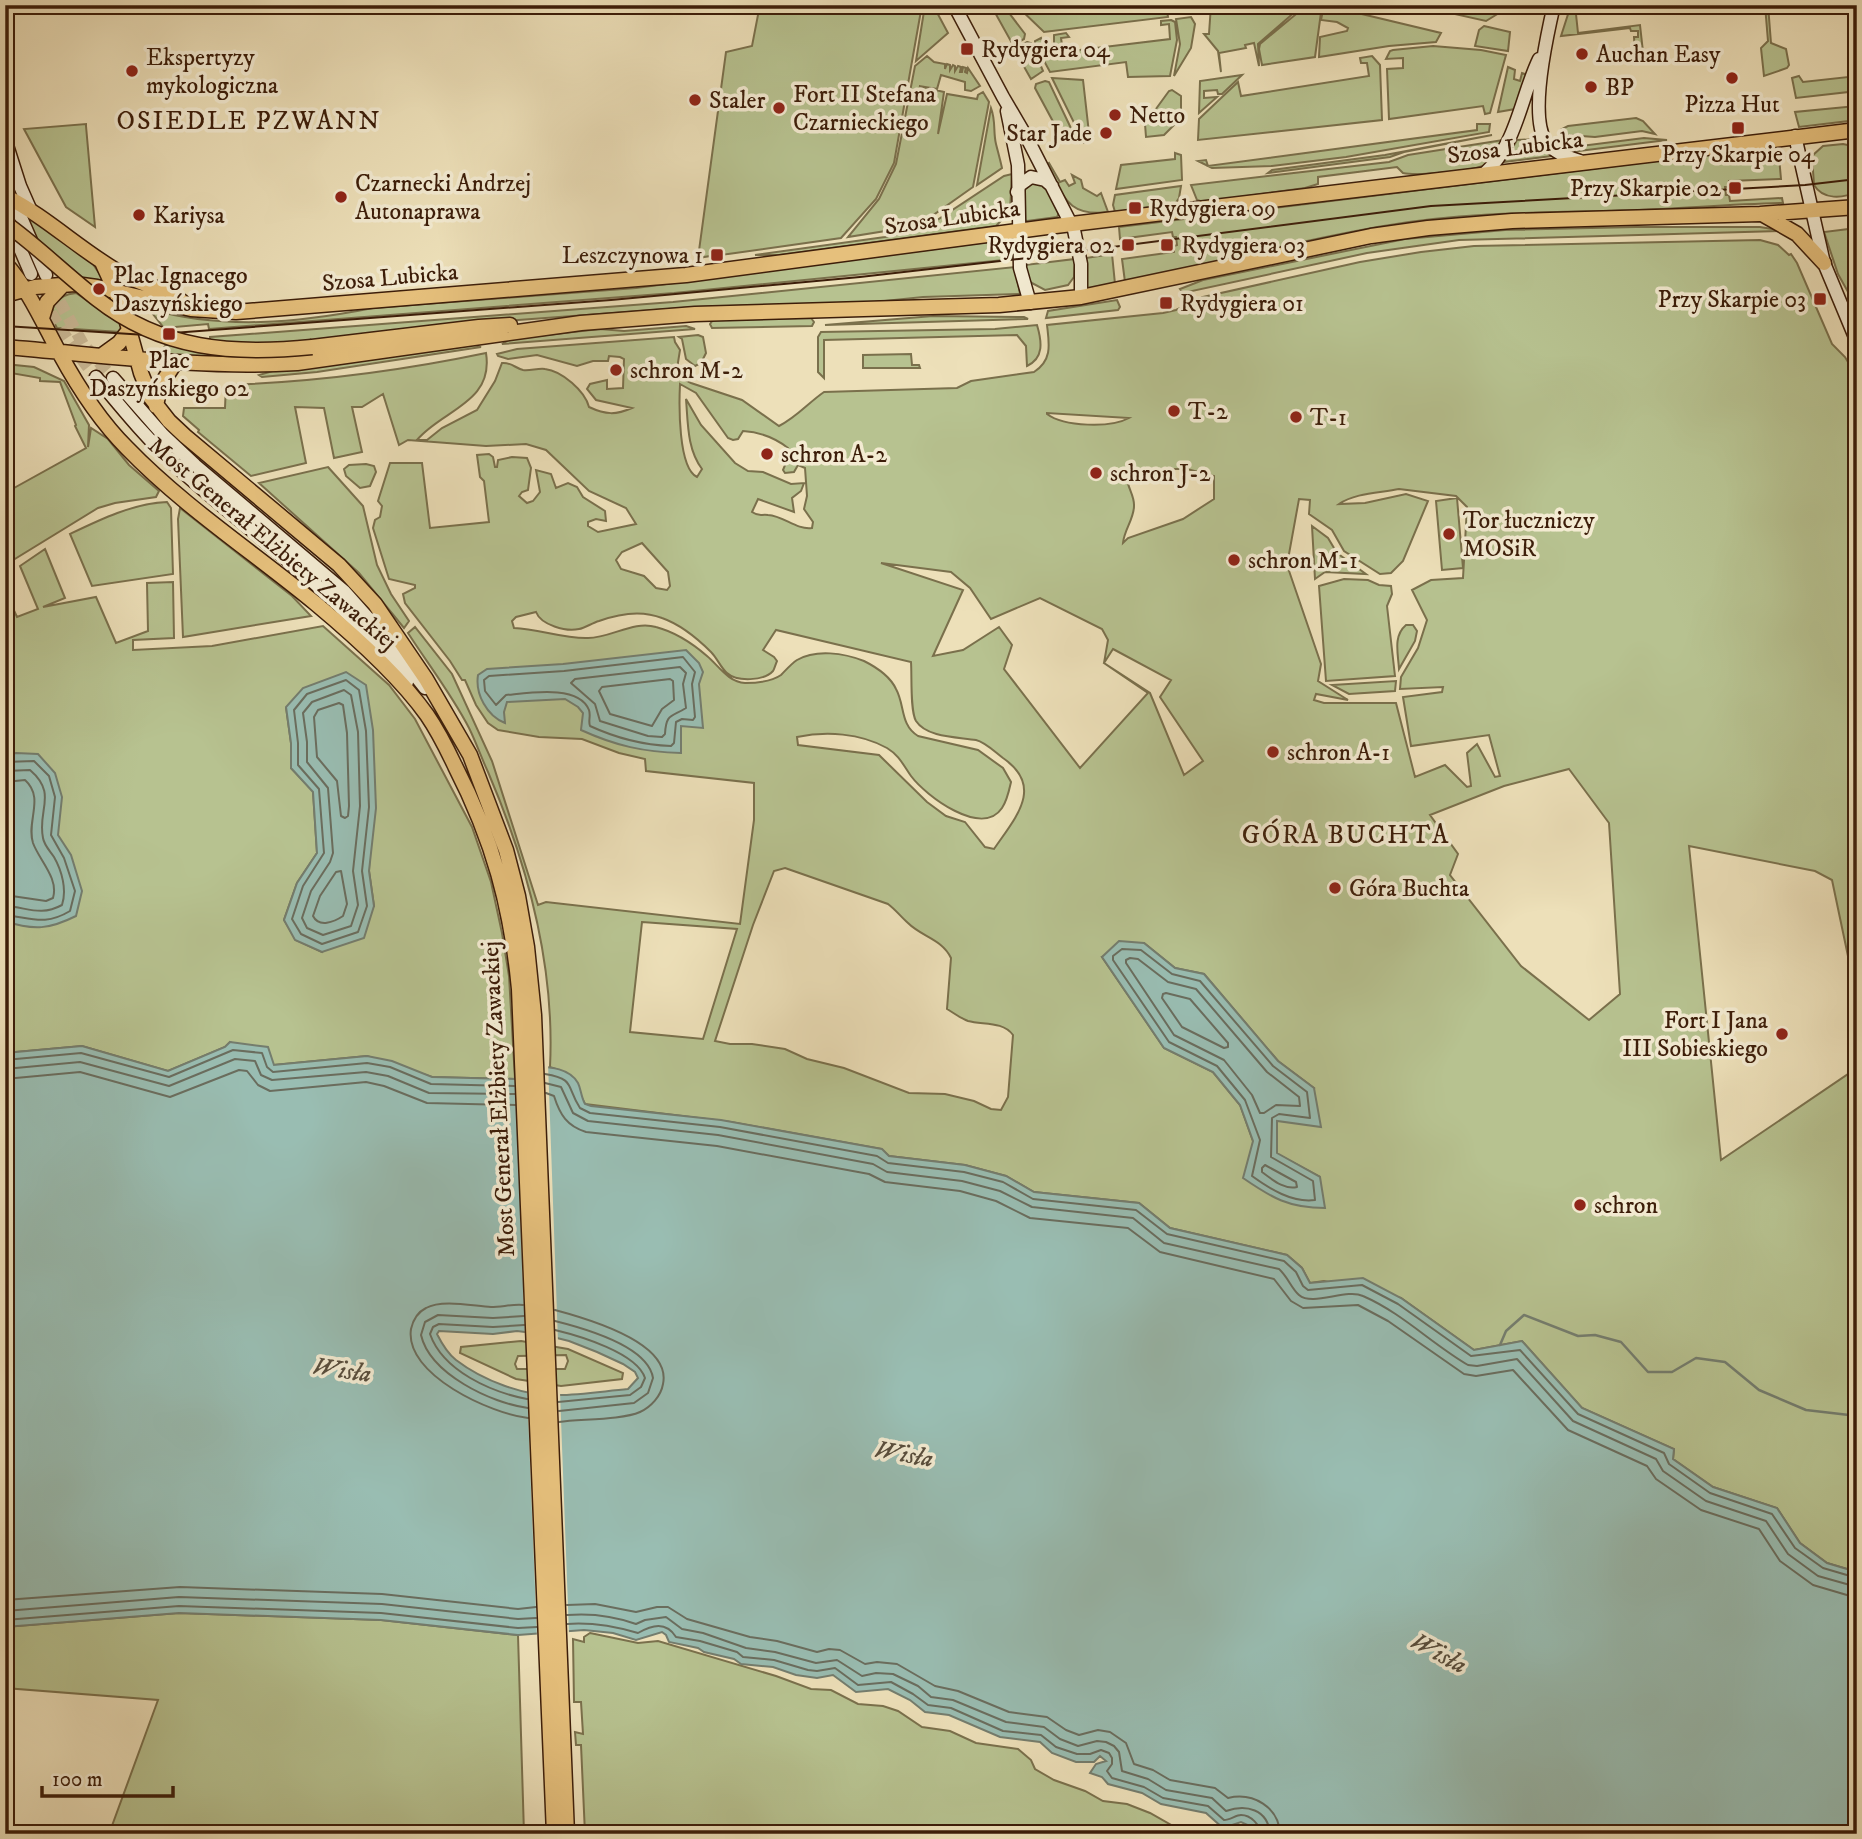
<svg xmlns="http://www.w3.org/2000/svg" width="1862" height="1839" viewBox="0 0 1862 1839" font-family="'IM FELL DW Pica',serif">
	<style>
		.green { fill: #b7c290; stroke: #7a704c; stroke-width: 2; fill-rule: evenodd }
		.water { fill: #99bdb2; stroke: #747d6e; stroke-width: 2; fill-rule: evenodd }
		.pier { fill: #ede0b9 }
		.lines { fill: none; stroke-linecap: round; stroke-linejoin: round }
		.shore { stroke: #6a6d5e; stroke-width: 2 }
		.stream { stroke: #747d6e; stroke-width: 2.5 }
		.secondary-tunnel { stroke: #cab996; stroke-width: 12; stroke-dasharray: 12 6; stroke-linecap: butt }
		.secondary-casing { stroke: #3c1d09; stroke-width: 15 }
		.primary-casing { stroke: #3c1d09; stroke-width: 17 }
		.secondary { stroke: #f3ebd2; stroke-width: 12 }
		.primary { stroke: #e6c07c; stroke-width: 14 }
		.tram { stroke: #3c1d09; stroke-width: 2 }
		.primary-bridge-casing { stroke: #3c1d09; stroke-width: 17; stroke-linecap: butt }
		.primary-bridge { stroke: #e6c07c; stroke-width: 14 }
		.poi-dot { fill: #8f2418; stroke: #f3ebd2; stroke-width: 2.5 }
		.labels { text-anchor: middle; stroke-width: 7; stroke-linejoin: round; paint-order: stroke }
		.poi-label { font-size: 24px; fill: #3c1d09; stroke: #f3ebd2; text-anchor: start }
		.street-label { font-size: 24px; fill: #3c1d09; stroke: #f3ebd2 }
		.neighbourhood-label { font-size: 26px; letter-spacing: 2px; fill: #3c1d09; stroke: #f3ebd2 }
		.water-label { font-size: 26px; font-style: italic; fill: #584d3c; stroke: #f3ebd2 }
	</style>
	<rect width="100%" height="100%" fill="#ede0b9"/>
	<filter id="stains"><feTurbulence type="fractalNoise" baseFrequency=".00286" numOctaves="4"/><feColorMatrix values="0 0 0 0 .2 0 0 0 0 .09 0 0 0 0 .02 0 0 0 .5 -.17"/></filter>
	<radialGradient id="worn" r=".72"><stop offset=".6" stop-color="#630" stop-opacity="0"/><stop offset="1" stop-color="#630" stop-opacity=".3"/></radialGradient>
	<path class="green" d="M753,5H922L894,163L876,199L841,238L721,255L720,252L711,253L710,256L698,258L726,52L752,46L758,15Z
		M925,5H933L948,33L916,61Z
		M995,5H1003L1025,34L1024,39L1013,45L993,9Z
		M1017,5H1021L1023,11L1070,5H1166L1168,17L1044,32L1017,6Z
		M1211,5H1291L1296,11L1258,44L1259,66L1254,43L1245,45L1246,48L1219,53L1221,72L1218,51L1204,34H1209Z
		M1307,5H1322L1315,57L1262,65L1259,49L1260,44Z
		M1324,5L1441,33L1436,42L1389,46L1319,57L1320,37L1347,31L1348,28L1337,22L1321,20Z
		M1430,5H1512L1486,21L1432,9Z
		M1571,5H1575L1578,33L1640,25L1643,52H1640V46H1637V53H1635L1634,37H1638V31H1631L1630,28L1561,36Z
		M1765,5H1768L1771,43L1786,49L1789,65L1787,68L1764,76L1761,48L1768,41Z
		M1191,17L1195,24L1191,48L1174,76L1180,44L1176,19Z
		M1171,20L1175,22L1177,40L1170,76L1128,77L1126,62L1050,72L1035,44V41L1041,38L1046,52H1054V35L1066,33L1069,37L1061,38L1063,52L1170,39L1169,24L1161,25V21Z
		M1484,26L1510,32L1508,51L1475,46L1479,30Z
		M1027,42L1031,43L1043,71L1031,79L1014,49Z
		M1433,46L1481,50L1506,55L1490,113L1485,114L1483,106L1389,119L1387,69L1403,68V58L1386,59L1390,51L1393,50Z
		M927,56L934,62L945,64V69L947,64L950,65V70L953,65L955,66V71L958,66L961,67L960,72H962L963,67L966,68L965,72L967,73L968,68L980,86L971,91L965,90V82L941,75L937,89L919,86L944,92L938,134L947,94L977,99L978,95L983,92L989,102L973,187L929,218L904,228L848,237L879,199L896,164L915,66Z
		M1372,56L1380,65L1382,120L1198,140L1199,119L1238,82L1241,96L1369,76L1367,63H1361L1360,58Z
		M1508,67L1515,70L1514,79L1520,81L1522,73L1528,75L1515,109L1498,112Z
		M1242,75L1222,94H1218L1217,90L1204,91V98L1217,97L1199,113L1200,81Z
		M1799,76L1803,82L1857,76V91L1796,98L1792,78Z
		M1052,78L1083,80L1090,142L1084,143Z
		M1045,81L1049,82L1078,143L1063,140L1035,88L1036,84Z
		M1172,90L1181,96V118L1164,135L1146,137L1145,124L1169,91Z
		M1856,106L1857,120L1799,127L1795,112Z
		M991,108C996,121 993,132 996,144C998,152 1000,159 1002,168L977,185Z
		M1636,118L1643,121L1655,134L1642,131L1595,137L1567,135L1562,129L1568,126Z
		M86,124V126L95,227L66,207L24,129Z
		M1477,124H1490L1489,132L1346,157L1272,166L1212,168L1198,161L1206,160L1208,166L1477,130Z
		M1492,135L1404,152L1390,157L1268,173L1272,170L1385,155Z
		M1550,138H1567L1581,146L1644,138L1667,140L1571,152L1562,150Z
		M1539,139L1552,156L1504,162L1517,140Z
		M1503,140C1499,148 1494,159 1487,164C1475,171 1417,176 1403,173L1397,167L1318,177V184L1305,188L1204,202L1197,200L1191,185L1389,162L1408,155Z
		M1843,144L1857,147V191C1843,199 1823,200 1814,185L1812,156L1823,146Z
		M1778,146L1781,179L1729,181V187H1725L1726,195H1729L1730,201L1782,198L1783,203C1735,204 1687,208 1639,210C1556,213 1473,211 1390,225C1301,239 1214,264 1125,282L1122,259L1174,252V246L1177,245L1176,237H1173L1172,232L1120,239L1119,227Z
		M1175,153L1181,155L1182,180L1116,189L1121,165L1175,159Z
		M1049,163L1060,182L1065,180L1069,186L1075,183L1072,175L1081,180L1083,188L1097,196L1101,193L1108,212C1067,217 1064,196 1046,165Z
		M1012,174L1010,211L996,226L779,255H755L885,237L925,228L1004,176Z
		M1029,182L1045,184L1059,213L1057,217L1027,221L1023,220L1022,191Z
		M1181,186L1179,198L1175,204L1115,212L1113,205L1115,195Z
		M24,213L93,264L106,284L85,280L30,233Z
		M1636,227H1760L1784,231L1459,240L1367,253L1183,293L1180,289L1203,280L1405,239L1505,230Z
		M1857,228V308L1838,274L1824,232Z
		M1011,239L1014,259L674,293L209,329L208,324L164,328L149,309C224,330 297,323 373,308L636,288Z
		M1760,240L1778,245L1789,255L1791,254L1797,263L1832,344L1845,357L1857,377V999L1832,880L1815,871L1689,846L1721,1160L1857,1068V1409H1853C1848,1416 1848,1420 1850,1428L1857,1430V1572L1827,1563L1800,1543L1777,1508L1713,1487L1673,1459L1674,1449L1582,1408L1522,1341L1474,1350L1401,1298L1324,1281L1310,1283L1302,1268L1287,1255L1170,1228L1139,1203L1034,1192L1006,1176L965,1165L889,1156L881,1149L731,1122L585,1104C573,1081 578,1076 550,1067C555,967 527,863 488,772C481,757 476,742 469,728C452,695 428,664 408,633L415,627L452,674L492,761L538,905L546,902L740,924L754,820V783L646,771L645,759L619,753L582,739L539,737L498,730L488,723L476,705L465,680H462L450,661L405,603L403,594L415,588V585L389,579L373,528L375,520L380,517L382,506L378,501L390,463H422L430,528L489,522L484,481L480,477L477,455L489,454L493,457L495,467H497L498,460L512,457L527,458L531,468L528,490L522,492L519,496L527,503L533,501L540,492L536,470L551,474L556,488L568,483L577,487L583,497L605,511L606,521L596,519L588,522V526L598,532L636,524L626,508L589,491L546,450L526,444L486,446L408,440L399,445L383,394L362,407H352L362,452L334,458L324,408L295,407L306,463L251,476L198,432L199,430L183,416L184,408H225L226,385C314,382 400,371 486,353C494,403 442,410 417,440H427L442,428L477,410L495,381L502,363C511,362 515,368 523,370C530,371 538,368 545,369C562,371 585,391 589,407C606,415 616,415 632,408L596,400L587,389L590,384L607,380V389L623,388L624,359L620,357L609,356L608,361H593L577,366L537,355L508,359L498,356L497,354L517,349L674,337L675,342L680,350L676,375L691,383L742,400L779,426C797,417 808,403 824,392L957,388L971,381L1034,372C1053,360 1049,343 1047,325L1163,313L1176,310L1203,297L1360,262L1421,252L1474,246ZM680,384L696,393L728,438L733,440L738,439L743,431C759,432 775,438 788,448V458L783,470L785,473L794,472L798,465L805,468L807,496L804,509L813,522L812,528C796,530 784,516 768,515C761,514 759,517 752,512L758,499L794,512L792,498L801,491L804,483L791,484L763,472L748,471L735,463L701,425L686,399C688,423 687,449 702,469L697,477C678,468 679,404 680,384ZM1047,414V413L1129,418C1111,428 1064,427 1047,414ZM1129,469H1187L1214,476V499L1183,519L1128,538L1123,543C1124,530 1134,519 1134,506C1135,493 1122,482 1129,469ZM1399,489L1456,496L1467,507L1463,578L1431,580L1412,590L1427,620L1418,648L1401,677L1400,689L1443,687L1442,692L1403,697L1411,746L1489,735L1500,776L1495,777L1477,744L1467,753L1471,786L1467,787L1445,765L1415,777L1396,703H1324L1314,700L1316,694L1348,700L1318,681L1321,664L1287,565L1299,499L1310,500L1309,514L1332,530L1344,551L1380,574L1391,573L1403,561L1428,501L1406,494L1365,503L1339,504C1355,493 1379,493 1399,489ZM642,543L668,572L670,586L667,590L656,588L644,576L621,569L616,560L622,552ZM881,563L951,572L970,588L991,619L1040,598L1102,629L1108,640L1104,663L1148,693L1080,768L1004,669L1012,645L999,627L963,650L933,656L963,590ZM536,612C541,625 566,632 579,629C585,628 592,623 599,621C618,614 642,610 662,618C679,624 698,639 711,652C717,658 721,668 727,673C737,682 764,681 773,671C774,670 776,663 777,661L774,657L763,650L776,630L911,662C912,676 910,711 916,721C927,738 959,737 976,740C985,742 995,752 1003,758C1045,787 1015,818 994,849L985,847L965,822L946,816L927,802L879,755L798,745L797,737C826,731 860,733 887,748C900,756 903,765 911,776C926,796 982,838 1002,808C1007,801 1009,791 1011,782L1003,768L978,750L918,736C900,725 905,705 896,689C890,676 876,667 864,661C844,653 816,649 797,660C791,664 786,670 781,675C771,682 757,683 745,683C728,682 719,666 707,656C692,643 675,632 656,627C634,620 611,638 588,638C564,639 539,629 514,628L512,621L516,617ZM1113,649L1171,680L1160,697L1203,761L1184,775L1150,693L1104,663ZM1569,769L1609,823L1620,994L1589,1020L1521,966L1450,875L1458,854L1430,815L1504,786ZM785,868L888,904C896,910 901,917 908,923C922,937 942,939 951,958L947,1009C954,1013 960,1018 968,1021C983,1025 1003,1021 1013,1035L1008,1097L1001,1110L991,1109L974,1101L945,1094L909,1093L844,1068L807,1059L785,1049L752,1044H730L715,1041L753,925L774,871ZM642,922L737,929L703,1039L630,1032ZM1144,943L1175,968L1204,974L1278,1061L1314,1088L1277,1120V1154L1320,1177L1253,1141L1240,1105L1213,1072L1164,1048L1102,957Z
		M1112,254L1115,284L1087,290L1086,258Z
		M1075,259L1074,277L1068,285L1045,290L1030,282L1025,265Z
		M1015,267L1020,294L923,297L875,302L695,307L464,324L289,344V356L284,359L160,356V352L166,345L210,341V337L673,302Z
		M76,293L121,323V332L57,328C46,310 55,295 76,293Z
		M1117,300L1120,307L1118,310L1046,318L1048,311Z
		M933,316L1024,317L1028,319L825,325Z
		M811,318L814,322L812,326L712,328L710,324L713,320Z
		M1037,325C1042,342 1044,358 1027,366L1026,346L1017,335L824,340V378L818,372V337L821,332L995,329Z
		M686,326L695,329L502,344L510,339L600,329L624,331Z
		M698,335L703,337L706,353L701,363L695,366L686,359L682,339L679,337Z
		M471,344L481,347L317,372L262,377L259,375L276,370Z
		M911,354L912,365H919L920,368H863V355Z
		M5,364L34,367L64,381L89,425L88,447L91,428L108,439L129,465L159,491L156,497L115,503L98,508L5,565V493L86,448L75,426L76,425L60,382L40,381V378L5,372Z
		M366,464L374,466L376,472L370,486L360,488L346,476L344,469L349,465Z
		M328,467L363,506L377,565L391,594L409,621L404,628L359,573L259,483Z
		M1457,498L1463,568L1442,570L1436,501Z
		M167,502L171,508L173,574L92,586L70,534C99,520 134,503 167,502Z
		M180,508L292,596L311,616L183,637L178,519Z
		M1312,526L1328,538L1337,553L1366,574L1325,572L1315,579Z
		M45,549L65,598L43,607L96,597L116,643L148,631L147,583L173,582L174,638L133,640V650L212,646L323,626L389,685L415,719L472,827L491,882L502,933L509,976L515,1079L432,1077L367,1056L273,1065L230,1042L225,1047L168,1071L82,1046L5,1053V591L17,617L38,609L20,566ZM286,707L370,842L369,871L374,906L322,952L296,940L284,920L297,883L317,853L313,791L291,768V743Z
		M1344,579L1368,580L1379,585L1391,586L1392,594L1387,606L1395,676L1326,681L1319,586Z
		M1406,625H1413L1417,631L1415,641L1399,669C1398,653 1393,636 1406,625Z
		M1396,681L1395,691L1349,694L1332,685Z
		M521,1341L568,1349L623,1373L622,1379L561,1386L516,1379L460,1353L461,1347ZM566,1355L568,1361L565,1369H517L515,1364L518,1356Z
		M179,1613L381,1620L518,1635L524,1834H109L158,1700L5,1688V1627Z
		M590,1633L638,1643L658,1641L776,1676L811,1689L831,1690L858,1704L883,1706L898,1711L922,1727L950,1731L976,1743L1018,1749L1031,1760L1035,1769L1054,1780L1085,1791L1103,1801L1127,1804L1150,1813L1187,1834H585L581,1745H576L575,1732L583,1734L581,1702H574L573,1639L584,1642V1637Z"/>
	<path class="water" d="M686,650L699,663L703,672L699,684L703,728L681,726V753C644,752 616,746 581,730L583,713L578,707L565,699L507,702L504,712L505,723C487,716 475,694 478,675L487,669L563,664Z
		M346,672L366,685L373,730L376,808L369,871L374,906L364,938L322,952L295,940L284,920L297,883L317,853L313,792L291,768V743L286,707L303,688Z
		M16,753L38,754L55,773L62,797L58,835L71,855L82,891L76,916C50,929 34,931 5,921V756Z
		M1119,941L1144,943L1175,968L1204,974L1278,1061L1314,1088L1321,1127L1277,1121V1153L1320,1177L1325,1208C1289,1208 1272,1198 1243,1178L1253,1141L1240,1105L1213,1072L1164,1048L1102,957Z
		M230,1042L268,1047L274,1065L367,1056L392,1061L432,1077L515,1079L532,1066C547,1067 569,1067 578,1083C581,1089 581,1097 585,1104L591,1106L721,1120L882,1149L889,1156L965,1165L1006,1176L1034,1192L1139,1203L1170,1228L1287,1255L1302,1268L1310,1283L1363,1278L1401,1298L1474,1350L1522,1341L1582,1408L1674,1449L1673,1459L1713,1487L1777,1508L1800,1543L1827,1563L1857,1572V1834H1256L1250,1826L1241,1822L1223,1828L1206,1813L1161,1804L1142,1793L1108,1784L1102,1777L1090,1773L1096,1764L1106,1761L1100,1756L1094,1762H1076L1052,1753L1040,1742L1000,1737L949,1715L925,1712L910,1700L888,1689L856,1692L833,1675L817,1678L796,1675L773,1667L741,1664L734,1659L704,1652L698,1648L669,1642L666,1635L662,1632L636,1640L613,1633L584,1630L518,1635L381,1620L179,1613L5,1627V1053L82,1046L168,1071L225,1047ZM439,1331L493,1334L517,1331L541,1334L569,1341L597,1352L623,1364L635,1372L638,1378L628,1389C605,1391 581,1395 558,1395C525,1397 482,1380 456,1360C447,1353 442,1344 437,1334Z"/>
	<path class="pier" d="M532,1062L548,1063L558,1342L525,1336L515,1075Z
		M527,1388L560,1392L569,1634L537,1637Z"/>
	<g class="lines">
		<path class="shore" d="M683,657L695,672L692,684L695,717L693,720L682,719L676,722L674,743L671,746C642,745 616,738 590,726C588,721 591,716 589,710C579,684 528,693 506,695L496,705L485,691L484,680L489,676L564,671Z
			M680,667L686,673L683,684L686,708C672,717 666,713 665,734L662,737L648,736L600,721L595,704L571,683L575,679Z
			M670,679L673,681L674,700L662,709L652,726L610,714L599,691L602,687Z
			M346,680L359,690L366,731L369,807L362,871L367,906L358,932L322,944L301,934L292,919L303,886L324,853L319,789L298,765V743L294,710L307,694Z
			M344,690L351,695L358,732L360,806L353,871L358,905L351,926L323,935L307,928L302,918L311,891L330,862L333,853L328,788L307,762V742L303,713L312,702Z
			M339,703L343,705L347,733L349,806L348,816L345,818L341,816L337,781L317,757L314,717L318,710Z
			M5,762L34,761L49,776L55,797L51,835L64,858L75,891L70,911C45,926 32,918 5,915
			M5,771L30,770C58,794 37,810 43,838C44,845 50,851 54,857C62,871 67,890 62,905C40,917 27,907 5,906
			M5,782L25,780C45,798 26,821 33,843C39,860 59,878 53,898L46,901L5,895
			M341,871L347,904L343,916C334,922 319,928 313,916L320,896L336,872Z
			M1122,949L1141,950L1172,974L1200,981L1273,1066L1307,1092L1310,1118L1279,1114L1272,1118L1271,1157L1313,1181L1315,1200C1292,1203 1270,1189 1252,1176L1260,1140L1245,1100L1217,1066L1169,1042L1113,960V956Z
			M1130,958L1138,959L1168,982L1196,989L1267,1072L1299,1097L1300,1106L1276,1105L1264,1113H1260L1252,1095L1224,1060L1174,1035L1126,963V960Z
			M1166,993L1190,999L1228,1043V1047L1224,1048L1182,1027L1162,998L1163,994Z
			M5,1060L81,1053L169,1077L233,1050L262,1053L267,1067L273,1072L367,1063L390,1067L431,1084L514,1086
			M5,1069L80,1062L169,1086L235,1059L255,1061L261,1075L272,1080L366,1072L388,1076L429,1093L515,1094
			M545,1074C576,1079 566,1087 580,1108L590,1113L720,1127L877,1156L888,1163L964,1172L1003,1182L1033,1199L1136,1210L1167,1234L1284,1261L1296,1272L1303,1286L1308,1290L1362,1285L1398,1304L1471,1356L1520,1350L1578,1414L1664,1453L1669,1464L1710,1493L1772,1514L1795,1548L1823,1568L1857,1578
			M5,1079L80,1072L170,1097L239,1070L247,1071L258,1085L270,1091L366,1082L384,1086L427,1103L515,1105
			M545,1083L561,1087L573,1113L588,1121L718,1135L873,1164L887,1172L962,1181L1000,1191L1032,1207L1133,1218L1164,1243L1279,1269C1288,1277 1291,1288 1299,1295C1313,1307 1346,1288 1363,1296C1402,1313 1432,1344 1468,1365L1477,1366L1517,1359L1573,1421L1656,1459L1663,1471L1706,1501L1766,1521L1788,1554L1818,1576L1857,1587
			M546,1093L554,1096C560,1115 567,1126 586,1132L717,1146L869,1174L885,1182L960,1191L996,1201L1030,1218L1128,1228L1160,1252L1274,1279L1291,1301L1303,1308L1358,1305L1388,1321L1464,1374L1476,1376L1513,1370L1568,1430L1647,1466L1656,1479L1701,1510L1759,1529L1780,1561L1813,1585L1857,1598
			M1265,1165L1296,1182L1297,1187C1284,1190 1273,1180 1262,1172V1168Z
			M523,1305C512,1304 502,1307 491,1307C473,1306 442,1299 426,1308C418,1312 413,1320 411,1329C404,1375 492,1414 528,1418
			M555,1310C585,1318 672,1342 663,1384C661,1396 651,1407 640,1412C622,1420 581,1419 559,1422
			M524,1316L493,1318L438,1315L425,1322L421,1335C430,1374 491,1403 528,1408
			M555,1321C583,1328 648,1346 653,1378L648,1393L634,1403L559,1411
			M524,1325L493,1327L439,1324L433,1327L430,1334C443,1371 491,1392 527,1399
			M555,1330C580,1336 637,1353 645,1378L641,1387L630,1395L558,1402
			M5,1600L180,1587L382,1594L518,1609L536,1607
			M567,1605L595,1604L636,1612L657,1607H668L687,1619L750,1637L777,1641L817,1652L829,1649L840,1650L865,1664L877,1662L897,1664L935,1686L958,1691L1009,1712L1047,1717L1066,1730L1079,1735L1098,1730L1110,1732L1126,1743L1134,1764L1153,1770L1170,1780L1215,1788L1228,1798C1253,1792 1279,1807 1280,1834
			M5,1611L179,1597L382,1604L518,1619L536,1618
			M567,1615C591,1613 614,1616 636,1624L645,1620L666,1617L682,1629L703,1633L746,1648L775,1652L816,1663L837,1660L862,1676L876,1673L893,1674L918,1686L931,1697L953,1700L1006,1722L1044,1727L1060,1739L1078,1746L1097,1741L1106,1742L1114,1746L1119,1752L1122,1771L1148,1779L1166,1790L1212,1798L1226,1811C1246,1804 1268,1809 1270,1834
			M5,1620L179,1606L381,1613L518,1628L537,1627
			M567,1624C592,1622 614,1626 638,1633C652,1625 666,1621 676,1637L700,1641L737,1652L743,1657L774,1660L808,1670L817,1671L835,1668L858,1685L891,1682L913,1694L928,1705L951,1708L1003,1731L1041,1735L1056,1747L1077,1754H1090L1101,1750L1109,1753L1112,1758V1764L1107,1771L1112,1778L1144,1787L1163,1798L1208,1806L1224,1820C1230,1820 1236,1815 1241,1815C1251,1815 1260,1825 1261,1834"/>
		<path class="stream" d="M1500,1345L1506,1331L1524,1315L1578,1336L1595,1335L1621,1342L1648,1372H1672L1696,1358L1725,1362L1759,1390L1806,1410L1849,1415"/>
		<path class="secondary-tunnel" d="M5,174L16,206
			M34,281C51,316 71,347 96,377
			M51,286L83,344L113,378"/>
		<g class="secondary-casing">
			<path id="secondary" d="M954,5L1003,97L1027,138L1074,230L1081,264V297
				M1554,5C1547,35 1529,116 1546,142C1554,153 1568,157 1580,161
				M1007,111L1018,165L1020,268L1030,303
				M1795,136L1824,263L1857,342
				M5,139L20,186L31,211
				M1485,173C1517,144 1521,96 1539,59
				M1017,192L1020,185L1031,177L1045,180L1052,186
				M19,213L46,275
				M5,214L31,274
				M96,377C124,411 152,445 186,475C263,543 344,597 407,682
				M113,378L163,435L195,465L344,591L384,636L425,688"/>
		</g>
		<g class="primary-casing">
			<path id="primary" d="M5,196C47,217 81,251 122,274C142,285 168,289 185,304
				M1762,214L1797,234L1824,263
				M102,262L123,308L141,373L151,398L169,421L185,436L339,565L375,604L426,679L470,755L506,850L518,896L527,947L534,1015L567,1834
				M5,263C29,290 43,323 60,354C78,387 100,421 127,448C183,506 253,552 315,603C351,633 400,677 427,715C438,731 447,749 455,766C493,840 511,906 519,989L554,1834
				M5,295L35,287L75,284L97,287L191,309L236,312L686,275L1047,227L1857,130
				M42,318L47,302L64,284
				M5,347C104,355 198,369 297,363L581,323L695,314L999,305L1081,297L1371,236L1428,228L1512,221L1760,214L1857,207
				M312,347L479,327L510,325
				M101,356L119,343L129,330
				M156,406L160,386L175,363"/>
		</g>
		<use href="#secondary" class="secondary"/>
		<use href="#primary" class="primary"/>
		<path class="tram" d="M5,326L146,335L611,300L860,277L1019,259L1431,206L1805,185L1857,179"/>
		<g class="primary-bridge-casing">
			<path id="primary-bridge" d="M5,223C37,246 65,274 97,299C162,350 233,355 312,347"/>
		</g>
		<use href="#primary-bridge" class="primary-bridge"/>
	</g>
	<g class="poi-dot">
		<rect x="960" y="42" width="14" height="14" rx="3.5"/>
		<circle cx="1582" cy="54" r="7"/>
		<circle cx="132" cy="71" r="7"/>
		<circle cx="1732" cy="78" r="7"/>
		<circle cx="1591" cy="87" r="7"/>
		<circle cx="695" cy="100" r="7"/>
		<circle cx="779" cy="108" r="7"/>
		<circle cx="1115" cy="115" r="7"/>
		<rect x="1731" y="121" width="14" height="14" rx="3.5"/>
		<circle cx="1106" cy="133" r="7"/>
		<rect x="1728" y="181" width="14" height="14" rx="3.5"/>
		<circle cx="341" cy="197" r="7"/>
		<rect x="1128" y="201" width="14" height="14" rx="3.5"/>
		<circle cx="139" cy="215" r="7"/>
		<rect x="1121" y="238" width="14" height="14" rx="3.5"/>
		<rect x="1160" y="238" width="14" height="14" rx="3.5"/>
		<rect x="710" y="248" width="14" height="14" rx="3.5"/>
		<circle cx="99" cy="289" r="7"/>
		<rect x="1813" y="292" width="14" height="14" rx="3.5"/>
		<rect x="1159" y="296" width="14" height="14" rx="3.5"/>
		<rect x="162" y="327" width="14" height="14" rx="3.5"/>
		<circle cx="616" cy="370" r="7"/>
		<circle cx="1174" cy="411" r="7"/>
		<circle cx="1296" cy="417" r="7"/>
		<circle cx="767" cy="454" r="7"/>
		<circle cx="1096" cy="473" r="7"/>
		<circle cx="1449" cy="534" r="7"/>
		<circle cx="1234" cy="560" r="7"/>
		<circle cx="1273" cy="752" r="7"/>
		<circle cx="1335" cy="888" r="7"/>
		<circle cx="1782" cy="1034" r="7"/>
		<circle cx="1580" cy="1205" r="7"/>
	</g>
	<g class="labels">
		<g class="poi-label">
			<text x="981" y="57">Rydygiera 04</text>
			<text x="1596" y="62">Auchan Easy</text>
			<text x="146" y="65">Ekspertyzy<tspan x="146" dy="28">mykologiczna</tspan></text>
			<text x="1605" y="95">BP</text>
			<text x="793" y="102">Fort II Stefana<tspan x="793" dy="28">Czarnieckiego</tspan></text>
			<text x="709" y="108">Staler</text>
			<text x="1732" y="112" text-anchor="middle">Pizza Hut</text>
			<text x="1129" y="123">Netto</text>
			<text x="1092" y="141" text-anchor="end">Star Jade</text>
			<text x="1738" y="162" text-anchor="middle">Przy Skarpie 04</text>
			<text x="355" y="191">Czarnecki Andrzej<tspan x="355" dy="28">Autonaprawa</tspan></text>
			<text x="1721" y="196" text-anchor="end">Przy Skarpie 02</text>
			<text x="1149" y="216">Rydygiera 09</text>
			<text x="153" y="223">Kariysa</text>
			<text x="1114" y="253" text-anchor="end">Rydygiera 02</text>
			<text x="1181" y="253">Rydygiera 03</text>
			<text x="703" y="263" text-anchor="end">Leszczynowa 1</text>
			<text x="113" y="283">Plac Ignacego<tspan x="113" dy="28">Daszyńskiego</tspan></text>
			<text x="1806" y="307" text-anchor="end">Przy Skarpie 03</text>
			<text x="1180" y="311">Rydygiera 01</text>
			<text x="169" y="368" text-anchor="middle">Plac<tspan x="169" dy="28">Daszyńskiego 02</tspan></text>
			<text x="630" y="378">schron M-2</text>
			<text x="1188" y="419">T-2</text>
			<text x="1310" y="425">T-1</text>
			<text x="781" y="462">schron A-2</text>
			<text x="1110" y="481">schron J-2</text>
			<text x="1463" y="528">Tor łuczniczy<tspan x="1463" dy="28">MOSiR</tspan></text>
			<text x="1248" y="568">schron M-1</text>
			<text x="1287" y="760">schron A-1</text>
			<text x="1349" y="896">Góra Buchta</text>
			<text x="1768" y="1028" text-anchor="end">Fort I Jana<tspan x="1768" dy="28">III Sobieskiego</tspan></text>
			<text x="1594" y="1213">schron</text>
		</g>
		<g class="street-label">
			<text transform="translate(1515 147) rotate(-7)" y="8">Szosa Lubicka</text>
			<text transform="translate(952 217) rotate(-8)" y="8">Szosa Lubicka</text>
			<text transform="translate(390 277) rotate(-5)" y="8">Szosa Lubicka</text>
			<text transform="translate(273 543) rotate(40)" y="8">Most Generał Elżbiety Zawackiej</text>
			<text transform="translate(498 1099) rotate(-93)" y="8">Most Generał Elżbiety Zawackiej</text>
		</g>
		<g class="neighbourhood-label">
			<text x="249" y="129">OSIEDLE PZWANN</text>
			<text x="1346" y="843">GÓRA BUCHTA</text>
		</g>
		<g class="water-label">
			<text transform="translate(342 1369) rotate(8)" y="9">Wisła</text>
			<text transform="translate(904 1453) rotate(10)" y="9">Wisła</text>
			<text transform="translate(1439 1652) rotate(28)" y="9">Wisła</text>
		</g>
	</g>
	<rect width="1862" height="1839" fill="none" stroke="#ede0b9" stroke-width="28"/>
	<rect x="7" y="7" width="1848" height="1825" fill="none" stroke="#3c1d09" stroke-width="3.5"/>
	<rect x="14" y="14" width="1834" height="1811" fill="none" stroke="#3c1d09" stroke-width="2"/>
	<path d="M42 1786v10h131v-10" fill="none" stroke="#3c1d09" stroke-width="3.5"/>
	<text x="52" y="1786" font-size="21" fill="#3c1d09" stroke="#f3ebd2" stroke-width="5" paint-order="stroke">100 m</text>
	<rect width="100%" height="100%" filter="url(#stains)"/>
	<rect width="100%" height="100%" fill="url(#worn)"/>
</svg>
